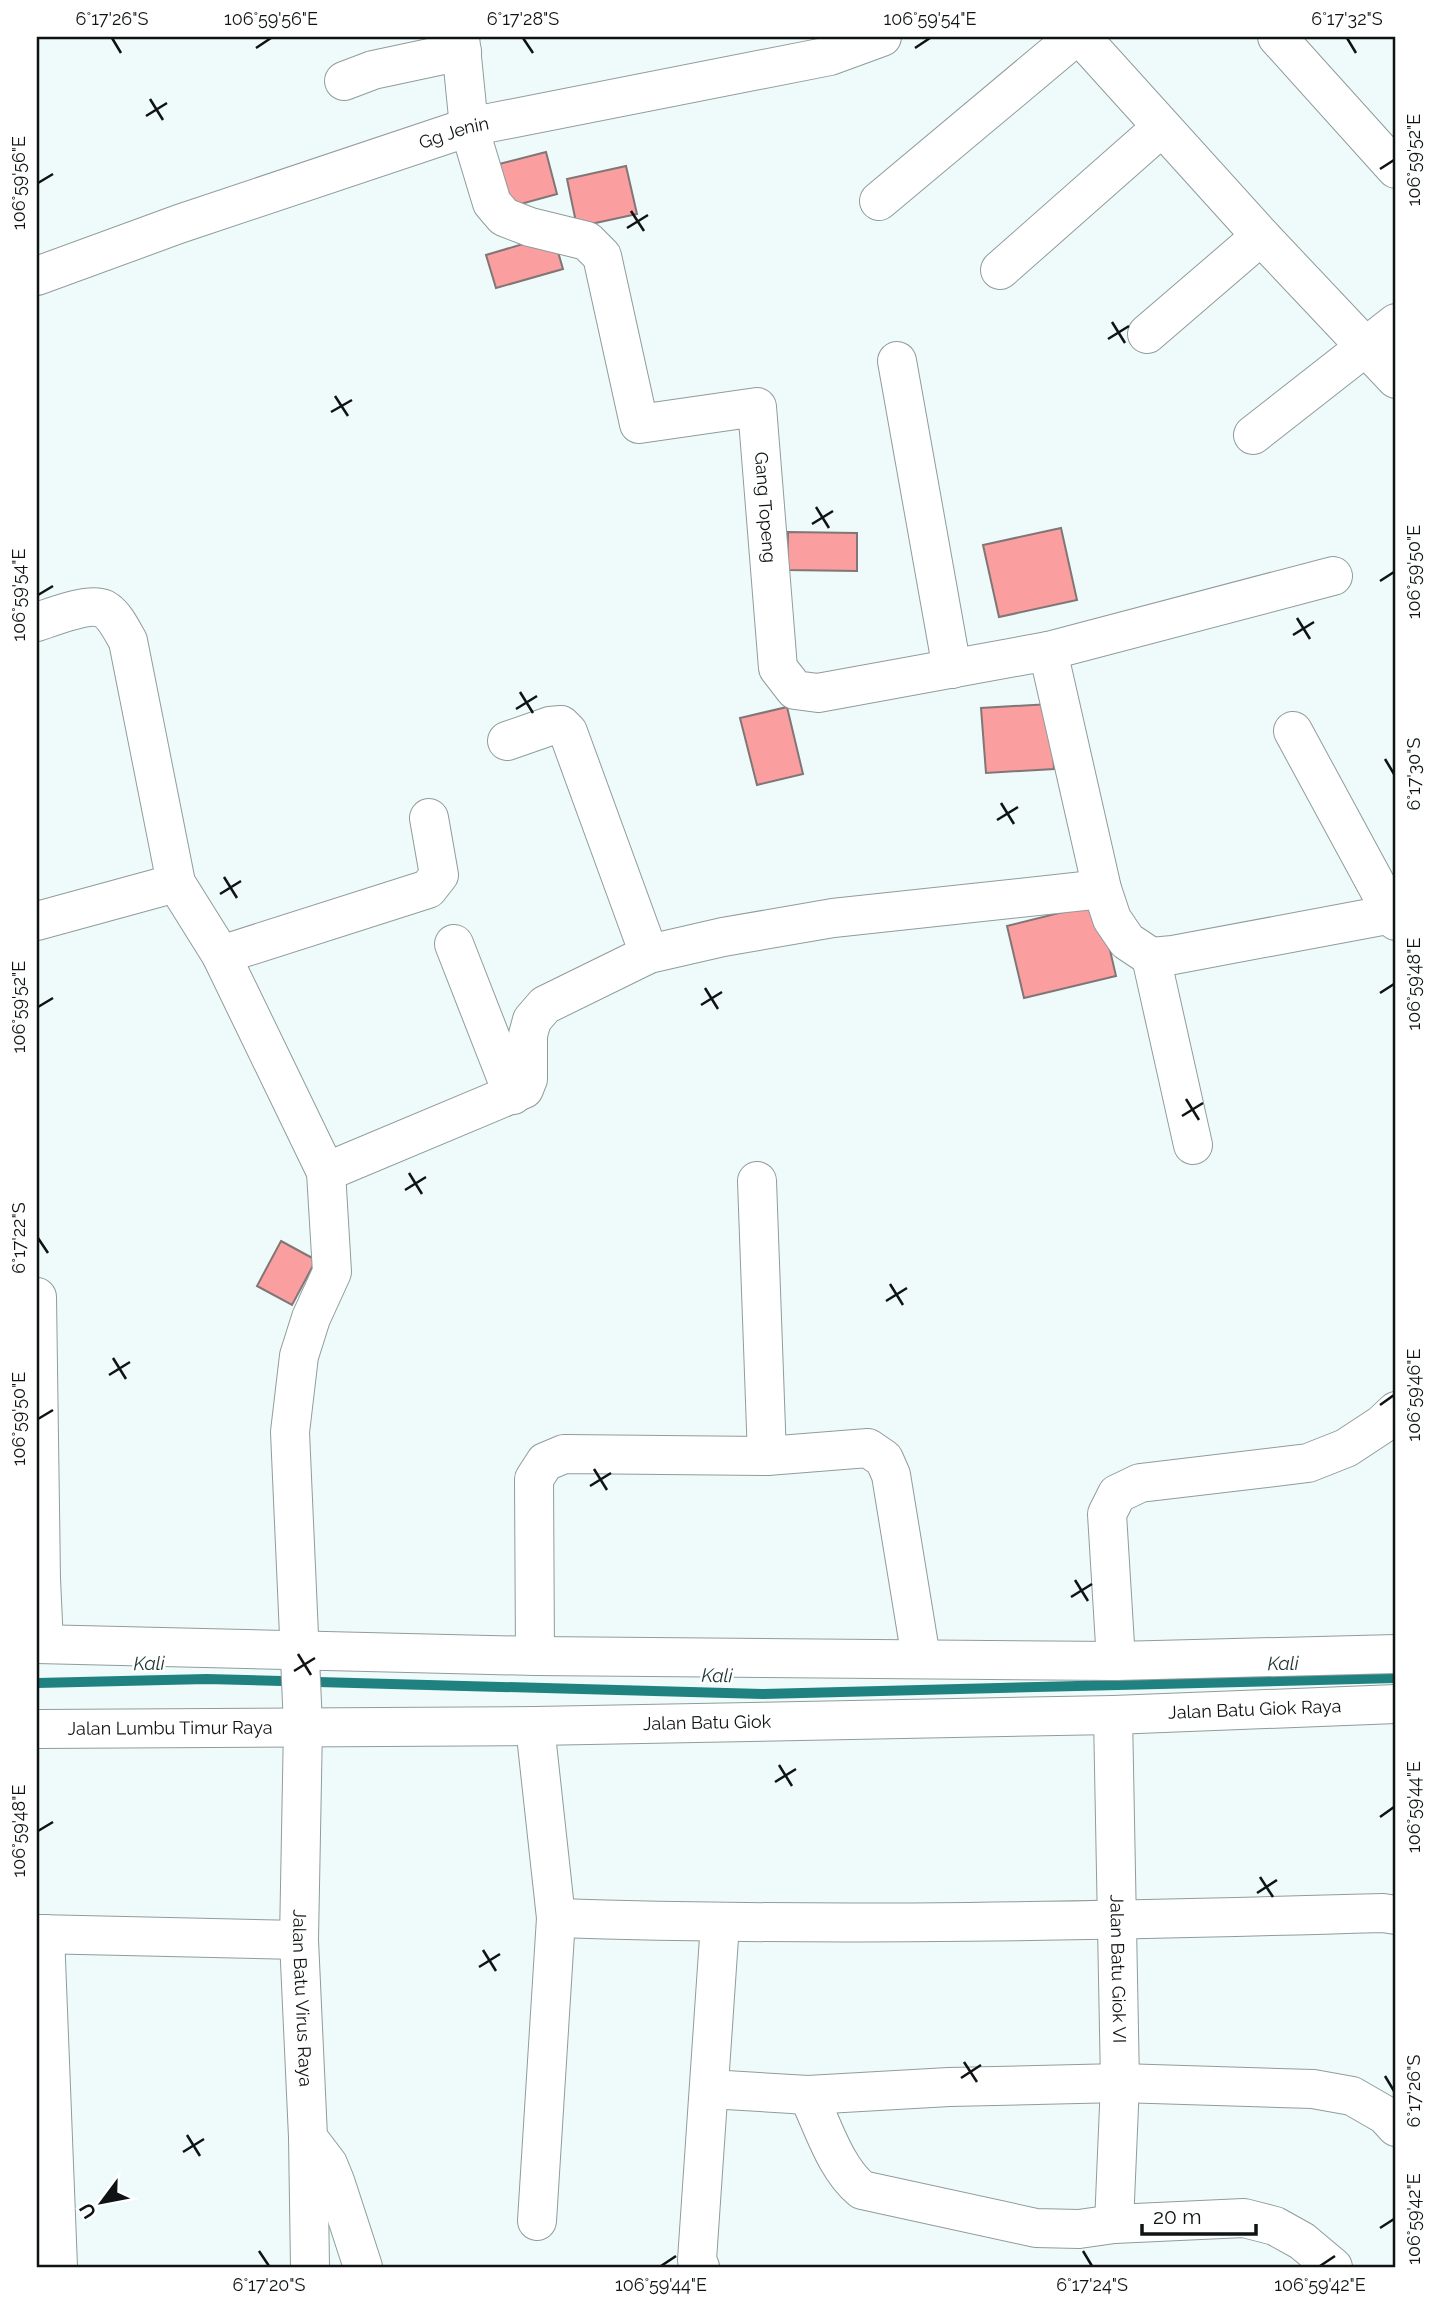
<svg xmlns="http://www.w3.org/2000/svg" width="1433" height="2304" viewBox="0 0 1433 2304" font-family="Raleway,sans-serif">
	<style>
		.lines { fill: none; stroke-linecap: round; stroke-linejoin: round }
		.stream { stroke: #208280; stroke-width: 10 }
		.building { fill: #fa9ea0; stroke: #817676; stroke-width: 2 }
		.minor-casing { stroke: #909c9b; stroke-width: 40 }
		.minor { stroke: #fff; stroke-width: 38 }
		.ticks { fill: none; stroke: #0f1313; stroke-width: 2.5 }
		.labels { text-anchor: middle; stroke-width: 5; stroke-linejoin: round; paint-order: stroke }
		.street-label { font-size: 18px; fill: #0f1313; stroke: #fff }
		.water-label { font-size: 19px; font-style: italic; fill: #1f3534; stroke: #fff }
		.neatline { fill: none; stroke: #0f1313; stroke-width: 2.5 }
		.ticks-label { font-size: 18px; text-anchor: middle; fill: #0f1313 }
	</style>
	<rect width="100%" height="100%" fill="#eefbfa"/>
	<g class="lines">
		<path class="stream" d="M37,1683L207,1679L763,1694L1396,1678"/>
	</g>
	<path class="building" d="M546,152L557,194L506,208L495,165Z
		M626,166L637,214L577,227L567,179Z
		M553,235L563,269L496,288L486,255Z
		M1061,528L1077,600L999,617L983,545Z
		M788,532L857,533V571L787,570Z
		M1050,704L1054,769L986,773L981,708Z
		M787,707L803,774L757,785L740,718Z
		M1099,903L1116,976L1024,998L1007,926Z
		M281,1241L316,1260L292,1305L257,1286Z"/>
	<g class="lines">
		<g class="minor-casing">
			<g id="minor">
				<path id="s1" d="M460,37L469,127L492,203L504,217L530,227L587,241L602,256L639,424L757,407L778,668L795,690L818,693L1048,651L1102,889L1112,919L1127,941L1151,957L1173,955L1392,914"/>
				<path d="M1081,37L1261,236L1396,379"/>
				<path d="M1277,37L1396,169"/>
				<path d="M344,81L373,70L462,51"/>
				<path d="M879,201L1075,37"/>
				<path d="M1000,270L1162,127"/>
				<path id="s2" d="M37,276L179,224L469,127L830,56L882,37"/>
				<path d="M1147,334L1261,236"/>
				<path d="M897,361L952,669"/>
				<path d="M1253,435L1396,323"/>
				<path id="s3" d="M37,622C52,617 89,602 104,609C115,615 122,631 128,641L176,883L221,955L326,1172L332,1272L311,1318L299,1356L290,1432L303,1726L299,1940L308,2137L310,2267"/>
				<path d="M1048,651L1333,576"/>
				<path d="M1293,731L1396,921"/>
				<path d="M507,741L550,726L561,725L568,732L649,954"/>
				<path d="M37,921L176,883"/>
				<path d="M454,944L513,1095"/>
				<path d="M221,955L428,889L439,875L429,818"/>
				<path d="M1151,957L1193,1145"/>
				<path d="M326,1172L524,1089L528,1079V1035L532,1020L545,1005L649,954L723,937L833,918L1102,889"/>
				<path d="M757,1181L767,1456"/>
				<path d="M37,1297L41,1579L44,1644"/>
				<path d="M37,1644L535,1656L1116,1661L1396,1654"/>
				<path d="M535,1656L534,1479L545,1462L564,1454L767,1456L868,1448L884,1459L891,1475L921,1658"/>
				<path d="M1116,1661L1107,1514L1117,1494L1140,1483L1308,1463L1346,1448L1381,1425L1396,1411"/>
				<path id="s4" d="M1113,1715L1120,2083L1114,2224"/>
				<path d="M535,1726L556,1918L537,2221"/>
				<path id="s5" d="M37,1729L535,1726L1113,1715L1396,1704"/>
				<path d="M556,1918C832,1927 1107,1921 1383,1913L1396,1915"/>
				<path d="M37,1934L299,1940"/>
				<path d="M45,1934L58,2267"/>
				<path d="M709,2089L808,2095L949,2087L1120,2083L1313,2089L1352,2096L1385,2115L1396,2127"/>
				<path d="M808,2095C823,2126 835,2168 862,2190L1036,2228L1079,2229L1114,2224L1244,2218L1275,2226L1302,2241L1333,2267"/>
				<path d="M309,2139L328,2164L335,2181L363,2267"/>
				<path d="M700,2267L697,2260L720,1923"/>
			</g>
		</g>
		<use href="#minor" class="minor"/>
	</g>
	<path class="ticks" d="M112,38L121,53M523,38L533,53M1347,38L1356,53M256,48L271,38M915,48L930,38M150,99L163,120M146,116L167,103M1380,169L1394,160M38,183L53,174M631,211L644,231M627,228L648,215M1112,322L1125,343M1108,339L1129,326M335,396L348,416M331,412L352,400M816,507L829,528M812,524L833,511M1380,581L1394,572M38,595L53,586M1297,618L1310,639M1293,635L1314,622M520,692L533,713M516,709L537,696M1385,759L1394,774M1001,803L1014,824M997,820L1018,807M224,877L237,898M220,894L241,881M705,988L718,1009M1380,993L1394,984M701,1005L722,992M38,1007L53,998M1186,1099L1199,1120M1182,1116L1203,1103M409,1173L422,1194M405,1190L426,1177M38,1238L48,1253M890,1284L903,1305M886,1301L907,1288M113,1358L126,1379M109,1375L130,1362M1380,1405L1394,1395M38,1419L53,1410M594,1469L607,1490M590,1486L611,1473M1075,1580L1088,1601M1071,1597L1092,1584M298,1654L311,1675M294,1671L315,1658M779,1765L792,1786M775,1782L796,1769M1380,1817L1394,1807M38,1831L53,1822M1260,1877L1273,1897M1257,1893L1277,1880M483,1950L496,1971M479,1967L500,1954M964,2062L977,2082M1385,2076L1394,2091M961,2078L981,2065M187,2135L200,2156M183,2152L204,2139M1380,2228L1394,2219M259,2251L269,2266M1083,2251L1092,2266M661,2266L676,2256M1320,2266L1335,2256"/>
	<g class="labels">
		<g class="street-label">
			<text dy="6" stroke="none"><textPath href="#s2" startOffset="441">Gg Jenin</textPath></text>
			<text dy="6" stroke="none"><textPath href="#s1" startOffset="688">Gang Topeng</textPath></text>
			<text dy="6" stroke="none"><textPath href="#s5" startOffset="1218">Jalan Batu Giok Raya</textPath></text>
			<text dy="6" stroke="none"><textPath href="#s5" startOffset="670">Jalan Batu Giok</textPath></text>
			<text dy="6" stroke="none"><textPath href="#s5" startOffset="133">Jalan Lumbu Timur Raya</textPath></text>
			<text dy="6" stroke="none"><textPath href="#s4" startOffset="254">Jalan Batu Giok VI</textPath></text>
			<text dy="6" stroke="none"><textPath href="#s3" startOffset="1516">Jalan Batu Virus Raya</textPath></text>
		</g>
		<g class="water-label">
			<text transform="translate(149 1663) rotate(-1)" y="7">Kali</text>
			<text transform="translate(1283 1663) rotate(-1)" y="7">Kali</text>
			<text transform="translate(717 1675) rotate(1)" y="7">Kali</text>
		</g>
	</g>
	<rect width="1433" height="2304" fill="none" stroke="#ffffff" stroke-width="77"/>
	<g transform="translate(102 2202) rotate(238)" stroke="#ffffff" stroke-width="5" paint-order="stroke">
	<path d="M0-5L12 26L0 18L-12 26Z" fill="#0f1313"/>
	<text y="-10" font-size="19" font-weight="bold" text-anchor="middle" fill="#0f1313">U</text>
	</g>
	<path d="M1142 2224v10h114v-10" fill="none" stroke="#0f1313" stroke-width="3.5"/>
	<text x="1153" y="2224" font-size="21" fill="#0f1313" stroke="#ffffff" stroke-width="5" paint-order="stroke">20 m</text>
	<rect x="38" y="38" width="1356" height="2228" class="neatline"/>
	<g class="ticks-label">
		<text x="112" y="25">6°17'26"S</text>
		<text x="271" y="25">106°59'56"E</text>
		<text x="523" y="25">6°17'28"S</text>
		<text x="930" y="25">106°59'54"E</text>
		<text x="1347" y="25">6°17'32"S</text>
		<text transform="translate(1414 160) rotate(-90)" y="6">106°59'52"E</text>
		<text transform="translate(19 183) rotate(-90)" y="6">106°59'56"E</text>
		<text transform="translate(1414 572) rotate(-90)" y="6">106°59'50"E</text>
		<text transform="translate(19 595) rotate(-90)" y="6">106°59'54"E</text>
		<text transform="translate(1414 774) rotate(-90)" y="6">6°17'30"S</text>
		<text transform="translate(1414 984) rotate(-90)" y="6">106°59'48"E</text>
		<text transform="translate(19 1007) rotate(-90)" y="6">106°59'52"E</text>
		<text transform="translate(19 1238) rotate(-90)" y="6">6°17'22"S</text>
		<text transform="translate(1414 1395) rotate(-90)" y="6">106°59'46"E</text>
		<text transform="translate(19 1419) rotate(-90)" y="6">106°59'50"E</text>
		<text transform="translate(1414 1807) rotate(-90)" y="6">106°59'44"E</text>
		<text transform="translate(19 1831) rotate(-90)" y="6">106°59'48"E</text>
		<text transform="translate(1414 2091) rotate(-90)" y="6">6°17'26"S</text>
		<text transform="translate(1414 2219) rotate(-90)" y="6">106°59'42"E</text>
		<text x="269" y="2291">6°17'20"S</text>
		<text x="661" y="2291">106°59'44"E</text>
		<text x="1092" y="2291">6°17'24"S</text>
		<text x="1320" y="2291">106°59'42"E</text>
	</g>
</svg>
